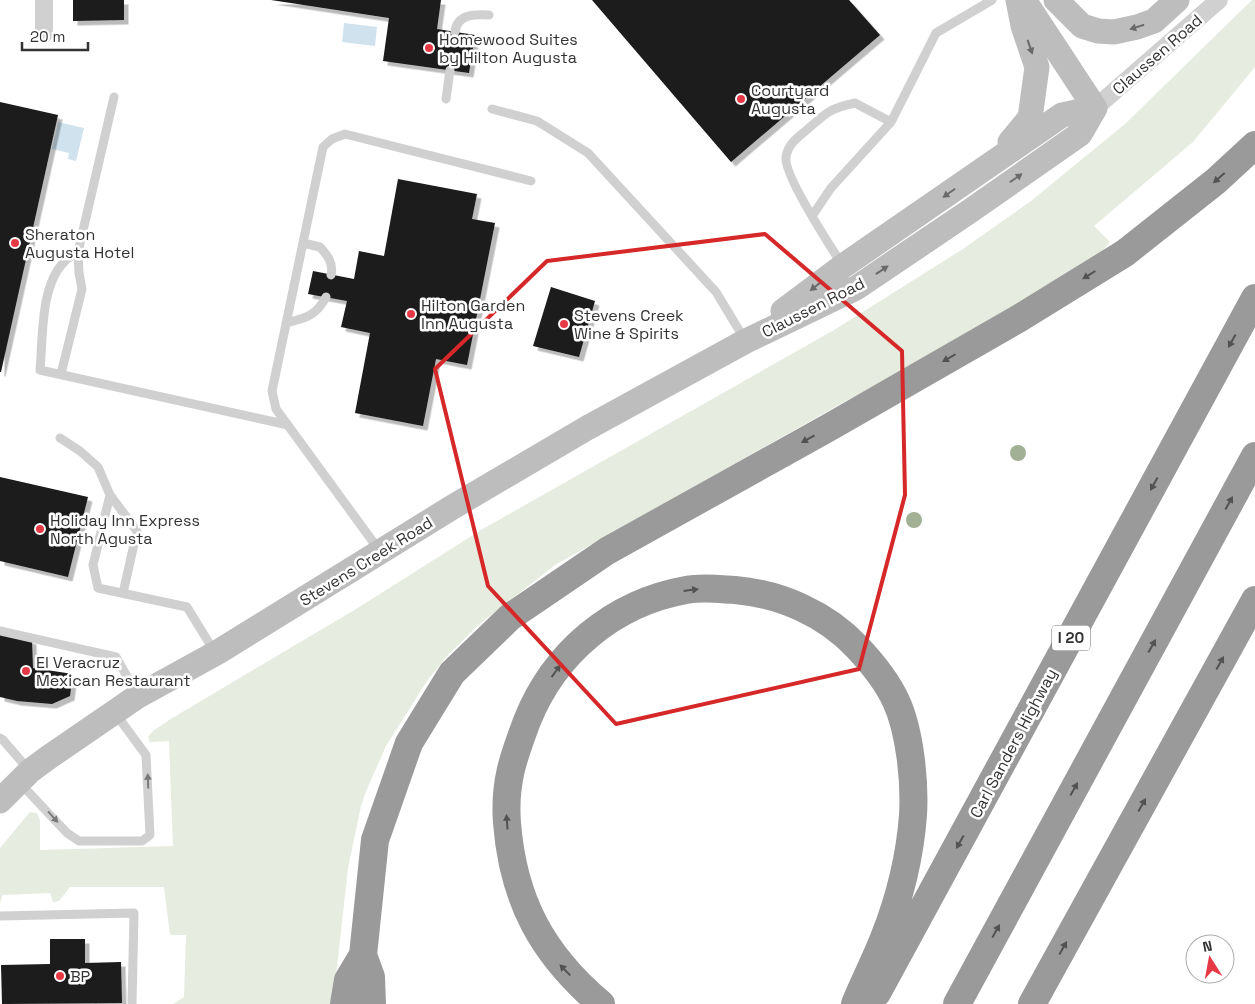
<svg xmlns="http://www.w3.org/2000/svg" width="1255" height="1004" viewBox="0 0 1255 1004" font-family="'Space Grotesk',sans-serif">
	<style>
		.green { fill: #e6ecdf }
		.water { fill: #cfe2ee }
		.building { fill: #1a1a1a; filter: url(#shadow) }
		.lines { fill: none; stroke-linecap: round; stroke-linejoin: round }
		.lane { stroke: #d0d0d0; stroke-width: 9 }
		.street { stroke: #d0d0d0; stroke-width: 18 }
		.secondary { stroke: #bdbdbd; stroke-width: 25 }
		.highway { stroke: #9a9a9a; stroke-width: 28 }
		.tree { fill: #a2b095 }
		.oneway { fill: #6a6a6a }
		.oneway2 { fill: #525252 }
		.oneway3 { fill: #7a7a7a }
		.marked { fill: none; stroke: #d62828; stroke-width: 4; stroke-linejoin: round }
		.poi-dot { fill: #e63946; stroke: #fff; stroke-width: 2 }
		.labels { text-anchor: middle; stroke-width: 5; stroke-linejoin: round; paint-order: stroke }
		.shield { fill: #fff; stroke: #707070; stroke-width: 1 }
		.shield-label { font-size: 15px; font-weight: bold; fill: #333 }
		.poi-label { font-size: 16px; fill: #333; stroke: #fff; text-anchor: start }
		.street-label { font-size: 16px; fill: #333; stroke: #fff }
	</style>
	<defs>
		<filter id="shadow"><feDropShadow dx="4.5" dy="4.5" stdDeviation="0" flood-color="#0004"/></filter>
	</defs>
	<rect width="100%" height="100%" fill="#fff"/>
	<path class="green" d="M1252,0H1255V67L1193,142L1094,226L1110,242L1097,257L1051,292L842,403L555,565L477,626L446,657L427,681L386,746L367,789L361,806L348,868L335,985L330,1004H173L184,997L186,935H170L164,887H70L59,901L53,902L50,893L2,895L0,904V848L30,812L37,813L40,821V850L173,846L169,741L150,742L148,737C153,729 162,726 169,720L356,609L481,530L834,330L963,249L1031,201L1125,124Z"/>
	<path class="water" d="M344,23L377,27L375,46L342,42Z
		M58,122L84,128L76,161L68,159L69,153L52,149Z"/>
	<path class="building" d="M73,0H124V20L73,21Z
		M271,0H441L437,29L475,35L469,73L383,61L389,18Z
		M592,0H849L880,35L731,162Z
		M0,102L58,115L1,372H0Z
		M398,179L477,194L472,219L495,223L467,365L436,359L423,426L355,413L370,333L341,327L347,301L308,294L313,271L354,279L359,251L384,256Z
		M551,287L595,301L579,357L533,346Z
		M0,477L88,497L68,577L0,561Z
		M0,632L32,640L33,668L73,674L70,696L52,704L17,701L0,697Z
		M50,939H85V963L121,962L122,1003L2,1004L1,965L50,964Z"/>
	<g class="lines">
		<path class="lane" d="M455,32C457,14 475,14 489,15
			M446,99L450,70
			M492,109L537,121L588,153L716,292L745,340
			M812,216L831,188L891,122L936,33L992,0
			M303,243L320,247C327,255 334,263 331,275
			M78,252C73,255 68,258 65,261C40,285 43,338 40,370L288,425
			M843,266C832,249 783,174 786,157C788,143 799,137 809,128C827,112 831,108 855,103L891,122
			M286,323C306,318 316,316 326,297
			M61,374L82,289L79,273L78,252L114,97
			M60,438L80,451L98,467L110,495L137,531L123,593
			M110,495L93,565L98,588L187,607L214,651
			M379,550L276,409L272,391L323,147L332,139L345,134L531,181
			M0,631L116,657L138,696
			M0,738L3,740L28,769
			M21,784L67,833L79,841H142L150,835L146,755L115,713
			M0,916L134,913L132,1004"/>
		<path class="street" d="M44,0V34
			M1095,108L1219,0"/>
		<path class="secondary" d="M1024,0L1095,108
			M1056,0L1082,26L1098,31L1114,32L1137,27L1154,21L1177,0
			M1010,142L1030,118L1037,67L1023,26L1018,0
			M783,311L843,266L1062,115L1095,108
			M0,801L30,771L49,757L138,696L218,652L451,508L587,428L746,341L856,288L970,211L1080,134L1095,108"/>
		<path class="highway" d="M877,993L1255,298
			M344,1004L348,980L363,955
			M372,1004L371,977L363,955L375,840L409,743L452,673L510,617L607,551L828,428L1018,319L1125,253L1216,181L1255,145
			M601,1004C542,954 513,900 507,823C504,783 513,758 527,721C554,653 613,603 686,590C702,587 718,589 735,590C781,594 826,614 857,647C872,663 887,681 896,701C910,731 915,782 913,815C910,856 899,900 884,938C875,961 864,982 855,1004
			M957,1004L1255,456
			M1032,1004L1255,600"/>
	</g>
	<g class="tree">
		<circle cx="1018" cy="453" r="8"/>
		<circle cx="914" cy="520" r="8"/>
	</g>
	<defs><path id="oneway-solid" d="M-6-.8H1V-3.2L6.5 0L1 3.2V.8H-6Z" transform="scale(1.25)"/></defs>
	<g class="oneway">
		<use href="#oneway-solid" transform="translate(1137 27) rotate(163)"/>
		<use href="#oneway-solid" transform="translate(1030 47) rotate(71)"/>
		<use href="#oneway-solid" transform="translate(1016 178) rotate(-35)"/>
		<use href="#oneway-solid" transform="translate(949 193) rotate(145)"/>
		<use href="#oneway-solid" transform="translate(882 270) rotate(-34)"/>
		<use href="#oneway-solid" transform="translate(816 286) rotate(142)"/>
	</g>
	<g class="oneway2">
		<use href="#oneway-solid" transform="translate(1219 178) rotate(139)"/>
		<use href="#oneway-solid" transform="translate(1089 275) rotate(148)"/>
		<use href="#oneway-solid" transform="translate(1232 341) rotate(119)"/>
		<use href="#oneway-solid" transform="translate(949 358) rotate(150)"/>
		<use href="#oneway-solid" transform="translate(808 439) rotate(151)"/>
		<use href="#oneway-solid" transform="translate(1154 484) rotate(119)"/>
		<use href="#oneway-solid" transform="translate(1229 503) rotate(-61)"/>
		<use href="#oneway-solid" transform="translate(691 590) rotate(-7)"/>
		<use href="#oneway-solid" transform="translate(1152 646) rotate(-61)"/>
		<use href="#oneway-solid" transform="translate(1220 663) rotate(-61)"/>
		<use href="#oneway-solid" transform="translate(556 671) rotate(-54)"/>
		<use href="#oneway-solid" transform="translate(1074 789) rotate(-61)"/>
		<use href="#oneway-solid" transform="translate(1142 805) rotate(-61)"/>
		<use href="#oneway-solid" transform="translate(507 822) rotate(-94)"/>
		<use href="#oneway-solid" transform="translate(960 842) rotate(119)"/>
		<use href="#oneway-solid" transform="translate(996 931) rotate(-61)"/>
		<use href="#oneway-solid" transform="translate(1063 948) rotate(-61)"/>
		<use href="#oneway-solid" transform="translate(565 970) rotate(-134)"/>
	</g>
	<g class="oneway3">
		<use href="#oneway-solid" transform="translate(148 781) rotate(-92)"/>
		<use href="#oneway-solid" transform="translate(53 817) rotate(48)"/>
	</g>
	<path class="marked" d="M765,234L902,351L905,495L859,669L616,724L488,586L435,369L547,261Z"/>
	<g class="poi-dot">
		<circle cx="429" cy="48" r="5"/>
		<circle cx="741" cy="99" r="5"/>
		<circle cx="15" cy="243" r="5"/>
		<circle cx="411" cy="314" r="5"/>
		<circle cx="564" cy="324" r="5"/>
		<circle cx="40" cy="529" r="5"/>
		<circle cx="26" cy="671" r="5"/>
		<circle cx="60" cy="976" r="5"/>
	</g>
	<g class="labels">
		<rect class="shield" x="1052" y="625.5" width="38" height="25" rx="4"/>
		<g class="shield-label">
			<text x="1071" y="643">I 20</text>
		</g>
		<g class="poi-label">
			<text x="439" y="45">Homewood Suites<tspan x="439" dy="18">by Hilton Augusta</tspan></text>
			<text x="751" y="96">Courtyard<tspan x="751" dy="18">Augusta</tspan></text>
			<text x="25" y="240">Sheraton<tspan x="25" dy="18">Augusta Hotel</tspan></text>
			<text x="421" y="311">Hilton Garden<tspan x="421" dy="18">Inn Augusta</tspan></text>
			<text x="574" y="321">Stevens Creek<tspan x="574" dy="18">Wine &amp; Spirits</tspan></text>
			<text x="50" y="526">Holiday Inn Express<tspan x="50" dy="18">North Agusta</tspan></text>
			<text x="36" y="668">El Veracruz<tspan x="36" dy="18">Mexican Restaurant</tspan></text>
			<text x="70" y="982">BP</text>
		</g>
		<g class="street-label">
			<text transform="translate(1157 54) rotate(-41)" y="6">Claussen Road</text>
			<text transform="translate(813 307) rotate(-27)" y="6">Claussen Road</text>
			<text transform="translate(366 561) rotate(-32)" y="6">Stevens Creek Road</text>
			<text transform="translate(1013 743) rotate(-62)" y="6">Carl Sanders Highway</text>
		</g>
	</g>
	<g transform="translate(1210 959) rotate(349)"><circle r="24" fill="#ffffff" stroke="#adadad"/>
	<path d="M0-4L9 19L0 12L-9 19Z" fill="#e63946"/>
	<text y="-8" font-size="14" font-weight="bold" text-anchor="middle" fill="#333333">N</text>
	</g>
	<path d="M22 42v8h66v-8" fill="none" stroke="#333333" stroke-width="2.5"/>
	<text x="30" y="42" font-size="15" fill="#333333" stroke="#ffffff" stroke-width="4" paint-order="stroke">20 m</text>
</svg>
